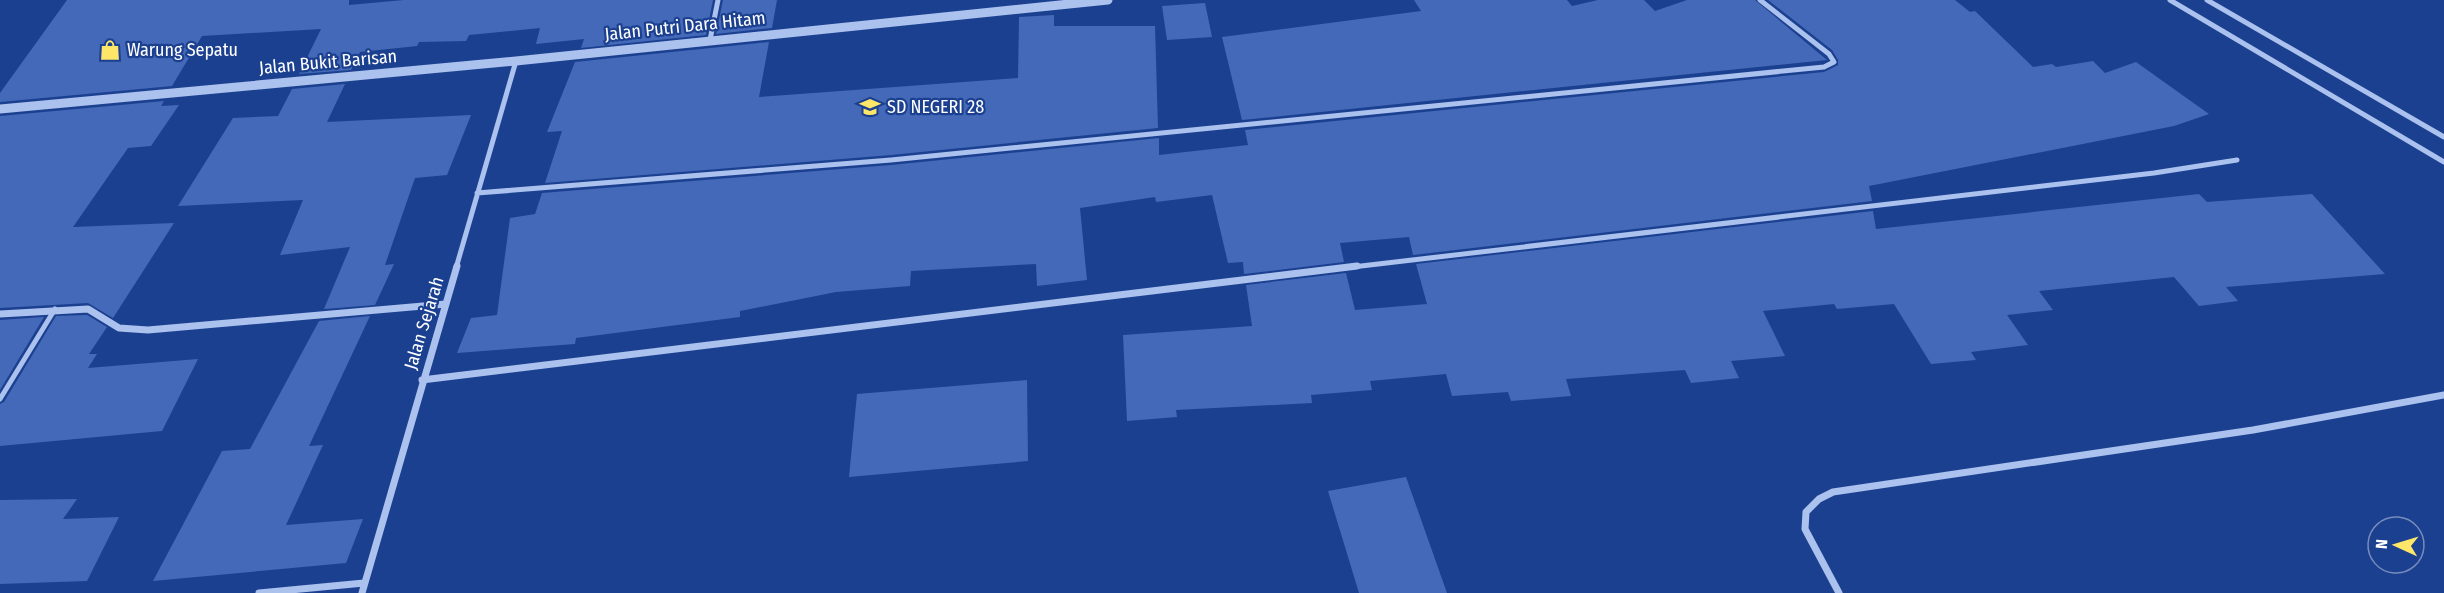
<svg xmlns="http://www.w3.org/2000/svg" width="2444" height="593" viewBox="0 0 2444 593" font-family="'Fira Sans Condensed',sans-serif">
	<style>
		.building { fill: #4469b8 }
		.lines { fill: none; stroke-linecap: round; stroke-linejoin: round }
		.service { stroke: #abc1ee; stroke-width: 5 }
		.minor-far1 { stroke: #abc1ee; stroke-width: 5 }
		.minor { stroke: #abc1ee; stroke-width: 7 }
		.tertiary { stroke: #abc1ee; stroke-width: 9 }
		.labels { text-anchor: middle; stroke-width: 4.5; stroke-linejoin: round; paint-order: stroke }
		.street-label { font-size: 18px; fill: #fff; stroke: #1c4090 }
		.poi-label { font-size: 18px; fill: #fff; stroke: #1c4090; text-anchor: start }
	</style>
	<rect width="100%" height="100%" fill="#1c4090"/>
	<path class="building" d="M67,0H349V5L404,0H713L706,35L581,48L584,39L536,44L540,28L469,35L466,41L419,42L417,46L360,52L351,70L299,74L321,29L202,36L172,86L0,102V93Z
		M723,0H777L772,28L716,34Z
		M1414,0H1567L1572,6L1598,0H1644L1655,11L1687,0H1755L1827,60L1242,120L1222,37L1421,11Z
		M1768,0H1955L1970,12L1975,11L2033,67L2052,64L2056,67L2093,61L2105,73L2136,62L2209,114L2174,126L1869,186L1872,201L1413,255L1409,237L1340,243L1344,262L1244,274L1243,262L1228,263L1212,195L1156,202L1155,197L1080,208L1087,280L1037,286L1036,264L911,271L910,286L836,292L740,311V317L576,338L575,344L457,353L471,318L497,315L510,218L535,214L542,193L891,165L1159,138V155L1248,145L1245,130L1824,72L1838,65V60L1832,50Z
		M1205,3L1212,37L1167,40L1162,6Z
		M1054,15V26H1155L1158,128L891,155L545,183L562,131L547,132L575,62L769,42L759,97L1018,78L1019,17Z
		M345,84L327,122L471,115L447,175L415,178L385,265L394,264L375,305L324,309L350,247L280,255L303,200L178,206L233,118L278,116L292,89Z
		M164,101L161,106L179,105L151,146L128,148L73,227L174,223L113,318L88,303L0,308V116Z
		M2199,194L2207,202L2312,194L2385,274L2226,287L2238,301L2199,306L2174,277L2039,291L2053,310L2007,315L2028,345L1971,352L1976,360L1931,364L1894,304L1837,309L1834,304L1763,311L1785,356L1731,361L1739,378L1691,383L1685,370L1566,379L1571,396L1511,401L1508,392L1452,396L1446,374L1370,381L1372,390L1311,395L1312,403L1176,410L1177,417L1127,421L1123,335L1252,326L1246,285L1346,273L1355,310L1427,304L1416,264L1873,211L1876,229Z
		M87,315L107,327L89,354H97L88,368L198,359L162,431L0,446V404L4,402L56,316Z
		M370,316L309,446L323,445L286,525L363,519L346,563L153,581L222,451L250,449L319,321Z
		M44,317L0,390V320Z
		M1027,380L1028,461L849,477L857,394Z
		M1406,477L1447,593H1359L1328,491Z
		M77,499L63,519L119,517L87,581L0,584V500Z"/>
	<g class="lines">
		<path class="service" d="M0,399L55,309"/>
		<path class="minor-far1" d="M2170,0L2444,162
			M2207,0L2444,137
			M710,40L718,0
			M477,193L891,160L1824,67L1834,62L1829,54L1760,0
			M456,268L516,61
			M1344,268L2154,173L2237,160"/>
		<path class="minor" d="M0,314L88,309L119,328L148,330L446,304
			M422,380L1357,266
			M259,593L364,583
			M362,593L457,266
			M1839,593L1805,529L1806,512L1819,499L1833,492L2253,430L2444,395"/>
		<path class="tertiary" d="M0,109L516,61L1108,0"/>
	</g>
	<defs>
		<g id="shop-bare" transform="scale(1.62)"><path d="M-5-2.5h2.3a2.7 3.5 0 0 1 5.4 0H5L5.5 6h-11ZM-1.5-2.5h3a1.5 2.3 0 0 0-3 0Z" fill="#fee668" stroke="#1c4090" stroke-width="2.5" paint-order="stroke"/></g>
		<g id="school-bare" transform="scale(1.62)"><path d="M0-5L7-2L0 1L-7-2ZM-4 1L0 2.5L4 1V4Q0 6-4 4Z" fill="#fee668" stroke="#1c4090" stroke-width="2.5" paint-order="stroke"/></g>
	</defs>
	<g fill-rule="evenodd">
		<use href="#shop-bare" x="110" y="50"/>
		<use href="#school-bare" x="870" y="107"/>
	</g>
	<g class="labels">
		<g class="street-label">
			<text transform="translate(685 26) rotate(-6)" y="6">Jalan Putri Dara Hitam</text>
			<text transform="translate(328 62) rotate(-5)" y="6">Jalan Bukit Barisan</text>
			<text transform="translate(424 323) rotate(-73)" y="6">Jalan Sejarah</text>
		</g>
		<g class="poi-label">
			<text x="127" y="56">Warung Sepatu</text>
			<text x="887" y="113">SD NEGERI 28</text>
		</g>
	</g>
	<g transform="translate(2396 545) rotate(274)"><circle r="28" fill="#1c4090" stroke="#778cbc" stroke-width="1.5"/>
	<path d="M0-4.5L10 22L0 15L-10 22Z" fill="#fee668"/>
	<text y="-9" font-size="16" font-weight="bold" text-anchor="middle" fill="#ffffff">N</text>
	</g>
</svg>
